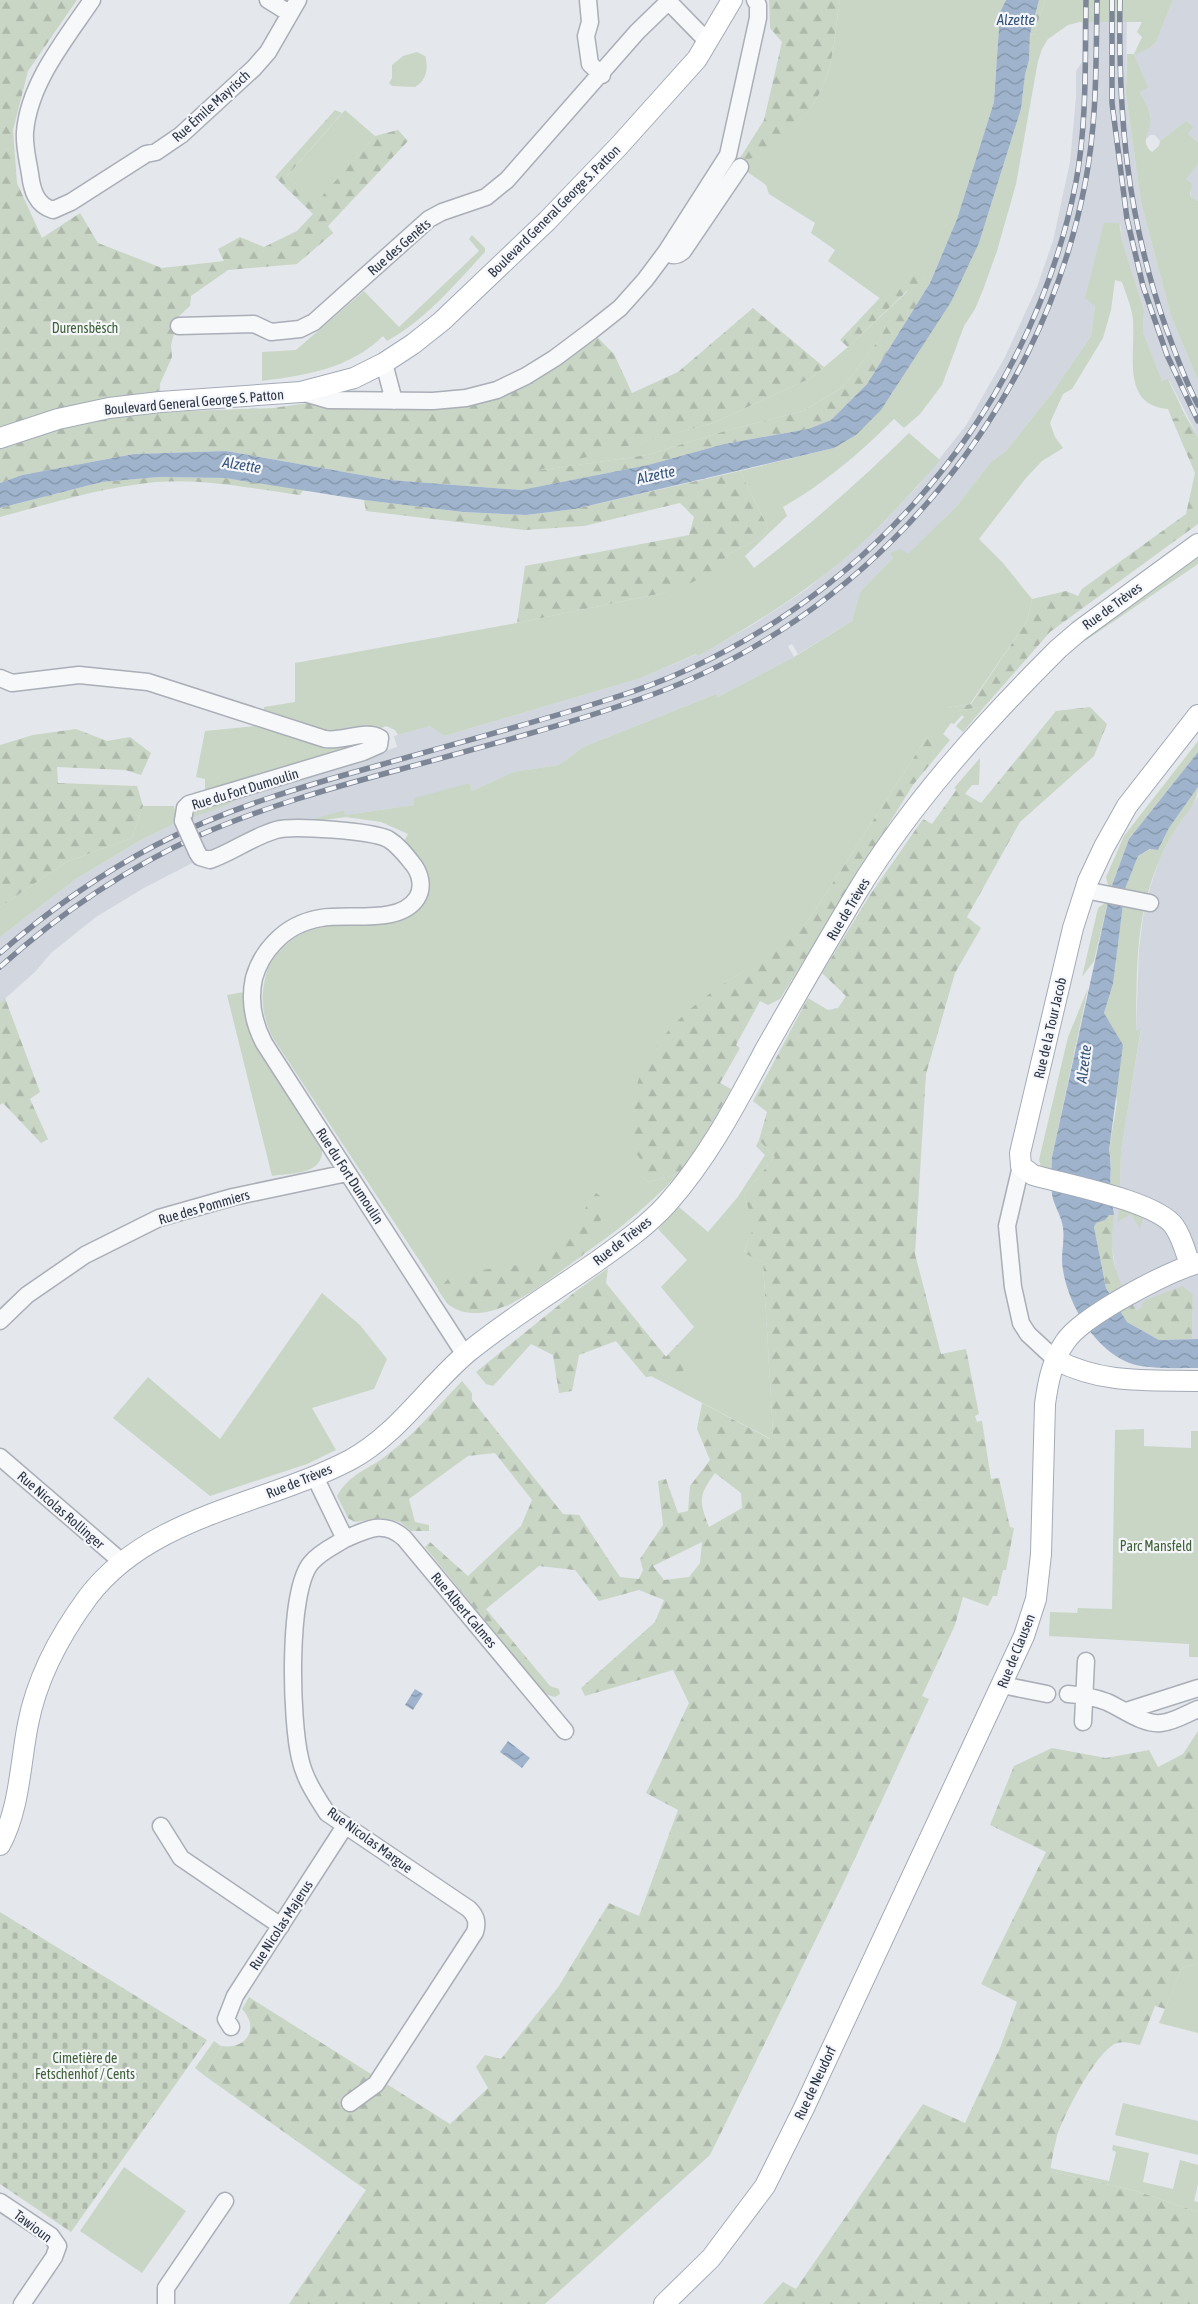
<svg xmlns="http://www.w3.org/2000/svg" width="1198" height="2304" viewBox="0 0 1198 2304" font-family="'Asap Condensed',sans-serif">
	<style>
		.built { fill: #d2d6de }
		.green { fill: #c9d6c5 }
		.forest { fill: url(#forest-firs); fill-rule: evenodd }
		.cemetery { fill: url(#cemetery-stones) }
		.water { fill: url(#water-waves) }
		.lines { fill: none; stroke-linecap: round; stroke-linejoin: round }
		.minor-casing { stroke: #a9aeb7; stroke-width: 19 }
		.major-casing { stroke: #a3abb8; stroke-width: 22 }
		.minor { stroke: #f7f8fa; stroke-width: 16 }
		.major { stroke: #fff; stroke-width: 20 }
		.rail-casing { stroke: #7d8696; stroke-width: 5.5 }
		.rail { stroke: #f4f6f9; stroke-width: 4; stroke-dasharray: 11; stroke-linecap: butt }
		.minor-bridge-casing { stroke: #a9aeb7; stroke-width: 19; stroke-linecap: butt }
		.minor-bridge { stroke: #f7f8fa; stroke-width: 16 }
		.labels { text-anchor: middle; stroke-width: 4.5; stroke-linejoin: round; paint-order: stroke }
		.street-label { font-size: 14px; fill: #2b3445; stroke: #f4f6f9 }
		.park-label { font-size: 14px; fill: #3f6138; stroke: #f4f6f9 }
		.water-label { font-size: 15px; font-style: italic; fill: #34527a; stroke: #f4f6f9 }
	</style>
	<defs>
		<pattern id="forest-firs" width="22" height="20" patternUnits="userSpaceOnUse" patternTransform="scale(1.25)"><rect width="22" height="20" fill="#c9d6c5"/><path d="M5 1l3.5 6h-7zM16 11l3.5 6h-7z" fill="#adb8ab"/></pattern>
		<pattern id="cemetery-stones" width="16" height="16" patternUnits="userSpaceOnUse" patternTransform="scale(1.25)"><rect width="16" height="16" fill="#c9d6c5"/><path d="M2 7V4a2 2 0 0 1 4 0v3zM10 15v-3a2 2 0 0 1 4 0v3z" fill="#adb8ab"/></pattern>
		<pattern id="water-waves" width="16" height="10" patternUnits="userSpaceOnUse" patternTransform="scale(1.25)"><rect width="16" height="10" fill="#9fb4cc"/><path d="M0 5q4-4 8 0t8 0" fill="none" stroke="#8293a7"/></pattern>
	</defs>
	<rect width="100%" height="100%" fill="#e4e7ec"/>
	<path class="built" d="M1082,0H1127L1126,94L1141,202L1171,316L1198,380V437L1169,380L1162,382L1143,332L1144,310L1123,244L1120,224L1095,306L1091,336L1052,393L1006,451L990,463L956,507L908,555L890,553L893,558L860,592L852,621L798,654L792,644L788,646L794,657L718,697L716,694L583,747L559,765L513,772L472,791L470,783L415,805L345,815L344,810L214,853L204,849L196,861L144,888L96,917L51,953L35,972L0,1003V937L76,879L141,840L178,822L227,805L245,795L397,747L394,736L430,726L444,736L641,678L697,654L698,656L754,624L807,589L845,558L885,521L917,487L967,424L1005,357L1037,287L1053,241L1070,162L1076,97V71L1082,62Z
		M1173,0H1198V142L1188,134L1186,121L1160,141L1155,135H1150L1144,141L1151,117L1140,92L1134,54L1150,48L1156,42Z
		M1198,164V201L1191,197L1190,188L1185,179Z
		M1198,797V1339H1192L1193,1295L1142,1307L1136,1310L1116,1275L1112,1244L1114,1207L1117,1187L1120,1188L1121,1152L1141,1029L1136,1032L1139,949L1143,917L1150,888L1160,858L1174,830Z"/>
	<path class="green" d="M840,0H1006L1000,12L994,102L957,219L930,283L910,267L881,299L828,261L835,250L811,233L815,223L769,194L766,185L736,164L740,158L746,161C784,141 818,111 829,69C835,47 836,22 840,0Z
		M1045,0H1173L1156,42L1150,48L1134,55L1148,87L1140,92C1143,99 1148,107 1150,115C1154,129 1137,140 1152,152L1159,146L1160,141L1186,121L1193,127L1188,134L1198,142V164L1186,179L1192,185L1190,193L1191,197L1198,201V380L1171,316L1141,202L1126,94L1127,54H1134L1142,37L1137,32L1142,22H1080L1068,25L1048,39L1042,49L1038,61L1016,184L997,251L983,290L975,309L964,326L942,385L920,414L904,428L894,419C860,453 825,483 783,507L787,516L745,556L754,568C809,526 860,481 909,433L940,460C910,495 879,529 844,559C799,597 749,627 698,656L696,654L641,678L444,736L430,726L398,735L395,730L386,726L362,736L380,738L245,795L227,805L191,818L194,810L205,799V779L196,777L205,731L256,726L263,718L264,707L295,702V663L517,623L663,593L709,573L729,554L763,536L768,528L740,471L834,448L856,435L891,395L979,243L1021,109L1025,75L1029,60L1030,34L1034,35Z
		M417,52L425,56C429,68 426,81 415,87L392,86L389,83L392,78V65L403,56Z
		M345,110L375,136L317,203L287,176Z
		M1104,223H1119L1123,244L1144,310L1143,332L1162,381L1168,379L1185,415L1172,419L1168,409C1120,405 1136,353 1133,320C1132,308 1126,294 1122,282L1115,280L1111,310L1103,338L1072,389L1063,394L1050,423L1055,437L1063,448L1042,461L1026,478L979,539L1003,563L1032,599L1027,621L970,704L947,708L958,711L985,706L963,732L956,726L964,717L962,715L954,724L951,723L943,734H929L810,918L795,937L775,953L729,980L641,1160V1176L648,1182L678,1174C630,1227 569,1264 511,1304C489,1313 470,1316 448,1304L273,1038C263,1019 260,1000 265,979C267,968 273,958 281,950C314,913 357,932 397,920C420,914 438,888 424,864C418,856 411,848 404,841L408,834L381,822L346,817L300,823L344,810L345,815L414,805V798L470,783L472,791L513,772L559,765L583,747L716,694L718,697L794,657L852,621L860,592L893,558L890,553L901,549L908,554L956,507L990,463L1006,451L1052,393L1091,336L1095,306L1085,298Z
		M472,235L485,248V252C454,285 427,319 387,341L383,336C349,369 307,375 262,381V352L296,350L364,291L399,327L479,251L469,239Z
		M910,289L878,341L843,387L803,411L725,431L647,455L528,472L713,423L811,378L848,347Z
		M1198,554V564L1079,645L1077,643Z
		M1198,741V752L1129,839L1111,888L1094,961L1082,977L1098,908L1105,903L1108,885L1106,877L1124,836Z
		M980,758L979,785H972L965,794L954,788Z
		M1198,787C1198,804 1183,816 1175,830C1164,847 1156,867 1150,886C1135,933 1137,984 1136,1031L1141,1028L1121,1152L1120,1188H1117L1114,1207L1110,1199L1111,1162L1109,1150L1117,1102L1104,1013L1113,984L1125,889L1138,856L1151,849L1158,850L1169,828Z
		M143,806H174L178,822L141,840L76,879L0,937V907L66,862L132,838Z
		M1088,988L1052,1157V1171L1041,1167L1039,1160L1068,1037Z
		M244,992V1013L250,1034L322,1149C324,1175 291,1173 272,1176L227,995Z
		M759,1140L775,1157L744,1194L755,1226L744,1252L763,1262L773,1433L771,1439L651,1376L646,1377L575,1292L608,1268L606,1283L666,1357L694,1327L661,1287L687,1260L658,1229L679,1207L708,1232L737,1198L765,1155L756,1146Z
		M1120,1207L1143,1218L1140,1229L1131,1214L1117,1222Z
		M322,1293L360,1325L387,1359L374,1389L312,1408L336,1450L307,1464L210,1496L113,1418L148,1377L220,1439Z
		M1144,1429V1446L1191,1448V1431H1198V1657H1189V1644L1049,1636L1050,1612L1077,1613L1078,1608L1112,1609L1115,1430Z
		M1198,1963V2033L1159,2023L1182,1968Z
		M214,2041L221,2046L205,2076L195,2068Z
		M1123,2103L1198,2121V2155L1115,2135Z
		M1113,2145L1149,2153L1143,2182L1173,2189L1180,2160L1198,2165V2184L1194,2201L1198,2202V2212L1136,2191L1050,2171V2168L1109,2181L1116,2152L1112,2150Z
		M124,2167L186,2211L142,2273L80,2231Z"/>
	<path class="forest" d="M0,0H77L28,71L13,130L17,183L42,238L80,213L98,243L162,268L224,261L218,249L240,237L264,247L297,231L313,214L275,177L335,110L342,113L287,176L317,202L375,136L398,130L408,141L328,226L333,233L297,264L228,270L191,296L190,306L179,316L171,345L172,357L160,384L161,412L273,408L329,400L497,390L591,331L614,354L632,393L678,372L753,308L824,367L811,378L713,423L535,471L647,455L725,431L803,411L843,387L878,341L908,290L848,347L840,340L910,266L930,283L867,384L831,420L808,429L724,444L648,465L521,490L390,480L226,451L134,454L22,475L0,483Z
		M769,0H840C836,22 835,47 829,69C818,110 784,144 746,161L740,158L764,120L782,42L770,28Z
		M1039,0H1045L1034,35L1030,34Z
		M1185,415L1198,437V524L1050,632L985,706L958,711L955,715H941L947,708L971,704L1027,621L1032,599L1066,591L1078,596L1082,589L1186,514L1195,473L1172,419Z
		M740,471L768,528L763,536L729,554L710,573L685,586L663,593L517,623L525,566L689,535L694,517L680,503L584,526L525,530L366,511L364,500L463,512L526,515L575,509Z
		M159,477L225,478L304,489L300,495C255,489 202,478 156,482C103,487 52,503 0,517V508L102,482Z
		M1090,707L1107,724L1094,756L1020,822L967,917L981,928L955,973L926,1074L915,1254L941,1354L966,1349L979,1414L975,1416L977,1422L982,1421L991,1479L999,1478L1010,1527L1014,1528L1006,1570H1003L997,1596H993L988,1606L963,1597L955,1625L922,1696L929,1699L843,1884L710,2155L545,2304H289L366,2190L205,2076L221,2046C247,2050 260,2028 242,2009L249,1997L450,2124L488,2088L476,2067L485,2055L501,2059L559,1986L609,1903L639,1916L678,1810L646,1793L689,1703L673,1670L585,1696L581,1688L655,1622L664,1600L639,1590L599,1601L575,1570L539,1566L486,1609L550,1686L559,1689L560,1694L555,1697L545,1694L425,1547L430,1542L468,1576L521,1526L532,1500L495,1453L468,1456L409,1499L415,1522L429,1525V1531H411L400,1522L381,1518L355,1522L348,1518L337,1496C350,1473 368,1470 387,1455C415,1434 438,1406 462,1381L472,1393V1400L563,1514L579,1515L620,1577L639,1579L643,1570L640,1559L663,1525L658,1481L666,1479L678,1513L688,1511L690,1486L710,1460L697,1429L702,1403L770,1439L773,1433L763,1262L744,1253L754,1226L744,1194L775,1157L759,1140L767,1112L753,1101L808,998L828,1010L838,1008L846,996L822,973L870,895L923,819L932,824L957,789L981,803L1056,711ZM715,1473L741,1493L742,1508L709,1527C699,1501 698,1496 715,1473ZM702,1542L700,1563L689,1577L664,1580L653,1566Z
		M76,729L107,741L130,737L151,753L141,775L125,770L57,767L58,783L137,786L143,806L132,838L66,862L0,907V745L33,735Z
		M929,734H943L950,740L913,785L780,999L768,1005L760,1001L736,1045L740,1048L720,1083L731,1089L694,1156L678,1174L648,1182L641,1176V1160L627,1141C631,1121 633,1092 641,1073C658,1033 693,1004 729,980C762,959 785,950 810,918Z
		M5,998L40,1092L30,1099L48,1139L41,1143L3,1103L0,1105V1003Z
		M596,1193L604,1199C605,1214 603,1222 590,1231L589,1244L583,1255C551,1277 489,1334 449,1305C445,1301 441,1294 438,1290L448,1279L475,1271L531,1263L550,1253L566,1239L578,1223L586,1220L584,1210Z
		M1109,1215H1114C1110,1261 1112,1271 1136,1310L1142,1307L1143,1301L1183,1286L1193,1295L1192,1339L1159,1340L1127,1322L1106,1288L1094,1227L1096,1223Z
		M605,1283L666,1357L677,1345L688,1357L683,1371L646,1377L616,1341L579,1355L572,1391L559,1393L553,1355L531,1344L493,1386L486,1384L476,1372L575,1292Z
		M1198,1731V1963L1182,1968L1165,2009L1155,2006L1140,2045C1133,2044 1125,2041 1117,2043C1097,2049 1063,2117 1057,2136C1054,2148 1052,2159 1050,2171L1136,2191L1198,2212V2304H763L783,2282L796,2289L923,2104L965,2123L1000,2048L1017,2002L981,1984L1046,1852L990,1825L1014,1766L1052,1748L1106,1758L1149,1750L1158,1767L1183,1754Z"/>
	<path class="cemetery" d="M0,1912L207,2040L71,2232L0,2184Z"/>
	<path class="water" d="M1006,0H1039L1030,34L1029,60L1025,75L1021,109L979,243L951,302L881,410L856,435L834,448L575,509L526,515L463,512L364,500L225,478L159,477L102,482L0,508V483L22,475L134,454L226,451L390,480L521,490L648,465L724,444L808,429L831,420L867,384L930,283L957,219L994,102L1000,12Z
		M1198,752V787L1169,828L1158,850L1150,849L1138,856L1125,889L1113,984L1104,1013L1123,1045L1109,1150C1112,1165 1110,1180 1110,1195C1110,1203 1114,1207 1114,1215H1109L1105,1220L1096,1223L1094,1227L1106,1288L1127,1322L1159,1340L1198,1339V1368C1179,1368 1159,1369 1141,1366C1100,1359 1069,1308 1063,1270C1060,1256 1065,1242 1063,1228C1062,1218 1056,1209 1053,1199C1050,1187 1052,1170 1052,1157L1111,888L1129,839Z
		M415,1689L423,1694L413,1710L405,1705Z
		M508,1741L530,1758L522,1768L500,1752Z"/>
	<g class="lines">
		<g class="minor-casing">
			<path id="minor" d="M92,0C65,40 29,83 25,132C24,146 28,161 30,174C32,190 36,205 53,210L71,202L146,154L156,152L181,135L254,68L268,52L298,0
				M268,0L289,13
				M588,0L590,22L586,36L590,64L602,75
				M667,0L708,42
				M666,252C673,257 677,256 683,251L740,167
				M179,326L254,324L271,332L300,329L314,322L429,219L442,212L486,197L507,180L637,32L670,0
				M384,363L394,401
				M301,392L329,400L433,401L466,398L497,390L526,376L555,358L591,331L620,308L645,280L666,252L728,155L758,18V5L755,0
				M0,678L12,683L79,675L148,682L325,739C342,742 366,729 380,738L379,745L363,752L189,804L185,808L183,821
				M197,852L200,857L210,860C233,852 252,837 276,830C293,825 372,831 388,839C398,845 405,854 412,863C420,872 424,887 417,898C400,925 349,913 321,918C303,921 287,929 275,942C265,952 258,964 254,978C249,1001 253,1022 264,1043L465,1355
				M1085,890L1150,903
				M1021,1166L1007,1226L1013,1287L1021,1323L1028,1334L1056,1360
				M0,1321L27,1295L85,1255L159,1218L233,1197L347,1173
				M0,1457L122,1562
				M315,1477L345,1539C334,1546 320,1552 311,1563C287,1592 291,1721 300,1758C304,1778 316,1796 327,1813L469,1909C476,1916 478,1922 475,1932L376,2084L350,2103
				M345,1539C368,1529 384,1520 404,1538L565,1731
				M1002,1685L1047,1694
				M1068,1694C1082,1695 1094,1697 1107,1702C1123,1709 1143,1725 1161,1723C1174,1722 1186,1714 1198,1709
				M1126,1711L1198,1688
				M1083,1722L1086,1661
				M161,1826L181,1858L281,1926
				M231,2027L226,2019L235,1996L345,1826
				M0,2202L51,2236L58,2246L54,2257L22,2304
				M166,2304V2288L225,2201"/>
		</g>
		<g class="major-casing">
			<path id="major" d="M0,438L58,419L109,408L160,402L301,392L354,378L384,363L413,344L442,321L547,221L618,147L697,59L732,0
				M1190,1265C1186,1253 1182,1237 1174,1226C1156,1201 1064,1184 1033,1175L1021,1166L1020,1153L1073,928L1088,881L1104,847L1127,806L1198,715
				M1056,1360C1103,1384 1146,1380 1198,1381
				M0,1845C20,1808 20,1764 28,1724C37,1677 60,1635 88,1597C150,1515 264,1505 350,1460C397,1435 427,1387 467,1353C507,1320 553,1292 596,1262C620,1245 646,1227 667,1204C708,1158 736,1104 765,1050C795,997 826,944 857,892C912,802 984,723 1058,649L1079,631L1198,544
				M664,2304L711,2258L765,2186L804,2108L1024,1636L1036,1599L1041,1554L1045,1404C1048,1382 1052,1361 1065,1342C1082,1316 1167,1272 1198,1263"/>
		</g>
		<use href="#minor" class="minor"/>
		<use href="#major" class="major"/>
		<g class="rail-casing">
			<path id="rail" d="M1112,0V103L1127,219L1143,286L1167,355L1198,421
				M1120,0C1118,117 1127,217 1166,328C1176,354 1185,381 1198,405
				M0,953C47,912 100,874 156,845C227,808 304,786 380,765C457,743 534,723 610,699C846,626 1028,425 1076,182C1087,123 1085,60 1086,0
				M0,967C60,913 127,868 200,835C264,807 331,788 398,770C478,748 559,727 637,700C863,624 1040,418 1085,184C1097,123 1096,62 1097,0"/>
		</g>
		<use href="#rail" class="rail"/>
		<g class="minor-bridge-casing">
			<path id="minor-bridge" d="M183,821L197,852"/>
		</g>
		<use href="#minor-bridge" class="minor-bridge"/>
	</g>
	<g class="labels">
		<g class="street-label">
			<text transform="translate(211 106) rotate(-42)" y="5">Rue Émile Mayrisch</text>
			<text transform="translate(554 211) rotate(-45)" y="5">Boulevard General George S. Patton</text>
			<text transform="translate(399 247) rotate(-41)" y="5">Rue des Genêts</text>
			<text transform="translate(194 402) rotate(-5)" y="5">Boulevard General George S. Patton</text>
			<text transform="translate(1112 606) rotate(-36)" y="5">Rue de Trèves</text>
			<text transform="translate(245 789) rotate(-17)" y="5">Rue du Fort Dumoulin</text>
			<text transform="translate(848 909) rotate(-59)" y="5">Rue de Trèves</text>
			<text transform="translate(1050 1028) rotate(-77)" y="5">Rue de la Tour Jacob</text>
			<text transform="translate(350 1176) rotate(57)" y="5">Rue du Fort Dumoulin</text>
			<text transform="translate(204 1207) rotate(-16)" y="5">Rue des Pommiers</text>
			<text transform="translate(622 1241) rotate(-38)" y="5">Rue de Trèves</text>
			<text transform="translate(299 1481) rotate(-22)" y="5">Rue de Trèves</text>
			<text transform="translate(61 1510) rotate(41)" y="5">Rue Nicolas Rollinger</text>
			<text transform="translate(464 1610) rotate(50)" y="5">Rue Albert Calmes</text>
			<text transform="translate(1016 1651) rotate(-68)" y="5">Rue de Clausen</text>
			<text transform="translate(370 1840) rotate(36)" y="5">Rue Nicolas Margue</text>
			<text transform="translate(281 1925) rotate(-57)" y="5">Rue Nicolas Majerus</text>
			<text transform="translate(815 2083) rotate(-65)" y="5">Rue de Neudorf</text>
			<text transform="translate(33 2226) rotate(37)" y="5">Tawioun</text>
		</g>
		<g class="park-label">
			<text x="85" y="333">Durensbësch</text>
			<text x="1156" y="1551">Parc Mansfeld</text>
			<text x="85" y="2063">Cimetière de<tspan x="85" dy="16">Fetschenhof / Cents</tspan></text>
		</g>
		<g class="water-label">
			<text x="1016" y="25">Alzette</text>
			<text transform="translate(242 465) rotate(9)" y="5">Alzette</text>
			<text transform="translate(656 475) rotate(-12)" y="5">Alzette</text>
			<text transform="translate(1084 1064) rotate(-83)" y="5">Alzette</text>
		</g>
	</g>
</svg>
